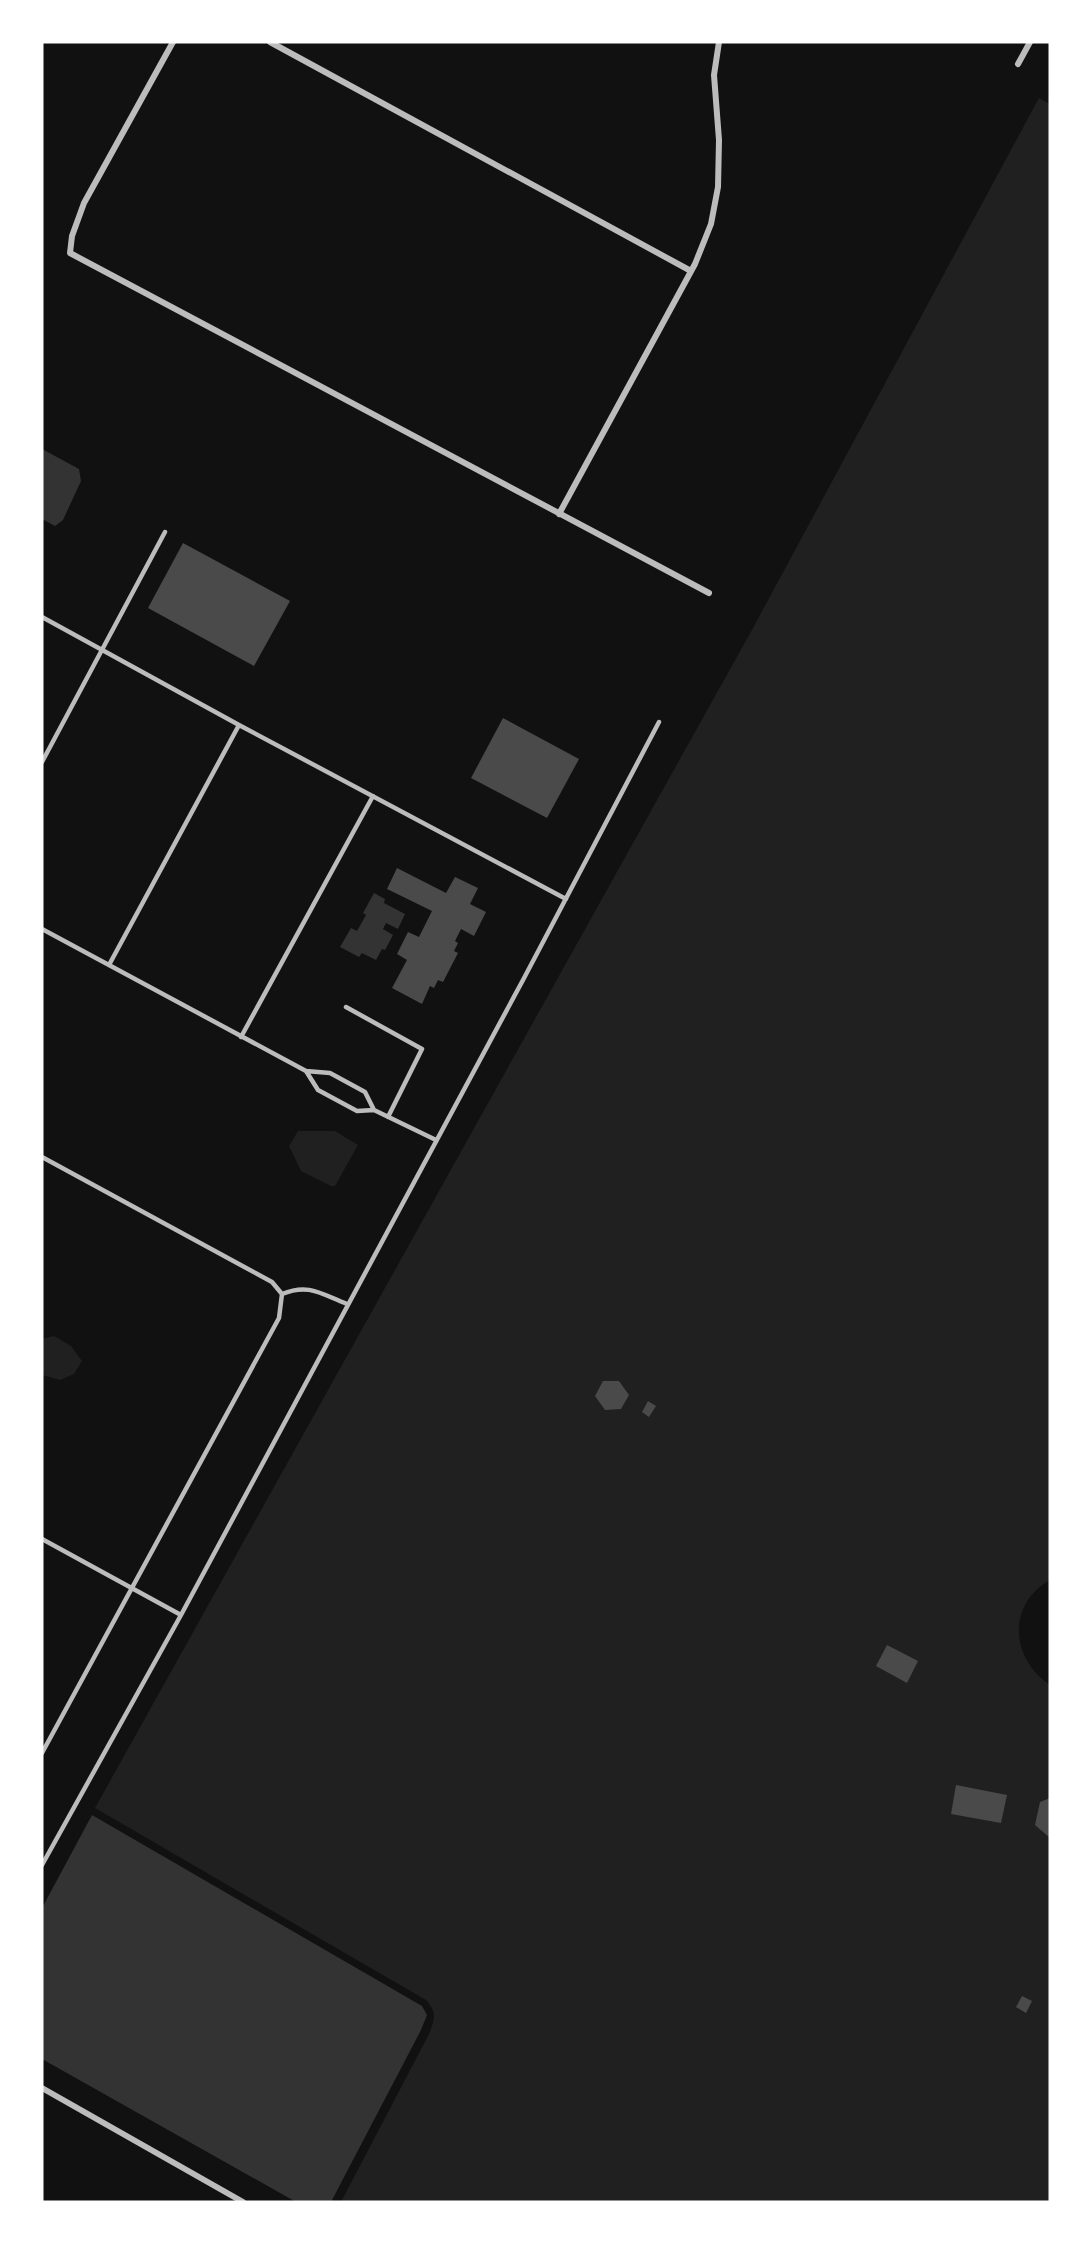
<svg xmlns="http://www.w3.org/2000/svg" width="1092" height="2244" viewBox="0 0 1092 2244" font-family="Figtree,sans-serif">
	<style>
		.green { fill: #202020 }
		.water { fill: #333 }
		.building { fill: #4a4a4a }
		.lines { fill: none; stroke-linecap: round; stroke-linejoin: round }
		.service { stroke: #bcbcbc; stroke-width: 4.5 }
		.minor { stroke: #bcbcbc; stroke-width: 6 }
	</style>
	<rect width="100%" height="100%" fill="#111"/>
	<path class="green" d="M1039,98L1050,104V1580C1006,1605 1011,1659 1050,1685V2202H341L429,2034C435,2019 437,2012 426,2000L95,1808L753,628Z
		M298,1131H335L358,1145L335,1186H331L301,1171L289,1146Z
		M54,1336L71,1346L82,1361L74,1374L60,1380L42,1375V1339Z"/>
	<path class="water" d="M42,449L79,469L81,481L63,520L55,526L42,519Z
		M374,893L385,899L384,903L405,914L398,929L386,923L383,929L393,935L385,950L382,949L376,960L362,953L359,957L340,947L351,928L357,931L366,915L363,913Z
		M92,1815L422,2006L427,2015L421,2030L331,2202H296L42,2059V1908Z"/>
	<path class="building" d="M183,543L290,601L254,666L148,608Z
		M503,718L579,759L547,818L471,778Z
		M397,868L446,893L455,877L478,888L470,904L486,912L474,936L461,929L455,941L458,943L454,951L458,953L443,982L438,980L434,988L430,986L422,1004L392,988L407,960L397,954L408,932L419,937L432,911L387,889Z
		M603,1381H619L629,1395L621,1409L605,1410L595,1396Z
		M648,1401L656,1406L649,1417L642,1412Z
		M887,1645L918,1661L907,1683L876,1666Z
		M956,1785L1007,1795L1001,1823L951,1814Z
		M1050,1798V1838L1035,1825L1040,1802Z
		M1022,1996L1032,2001L1026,2013L1016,2007Z"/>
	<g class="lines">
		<path class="service" d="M42,617L239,725L109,965
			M239,725L566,899
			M42,762L165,532
			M42,929L306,1071
			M346,1007L422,1049L388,1117
			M241,1037L373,796
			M374,1110L365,1092L330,1073L306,1071L318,1090L357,1111L374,1110L436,1140
			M42,1157L272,1282L282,1294L279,1318L42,1753
			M282,1294C309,1283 321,1294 347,1304
			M42,1539L181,1615
			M42,1865L181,1615L523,980L659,722"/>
		<path class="minor" d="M173,42L84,203L72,236L70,253L709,593
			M270,42L691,271
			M1018,64L1030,42
			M559,514L695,264L711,224L718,187L719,140L714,75L719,42
			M42,2088L243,2202"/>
	</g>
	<rect width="1092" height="2244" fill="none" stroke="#ffffff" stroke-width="87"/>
</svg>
